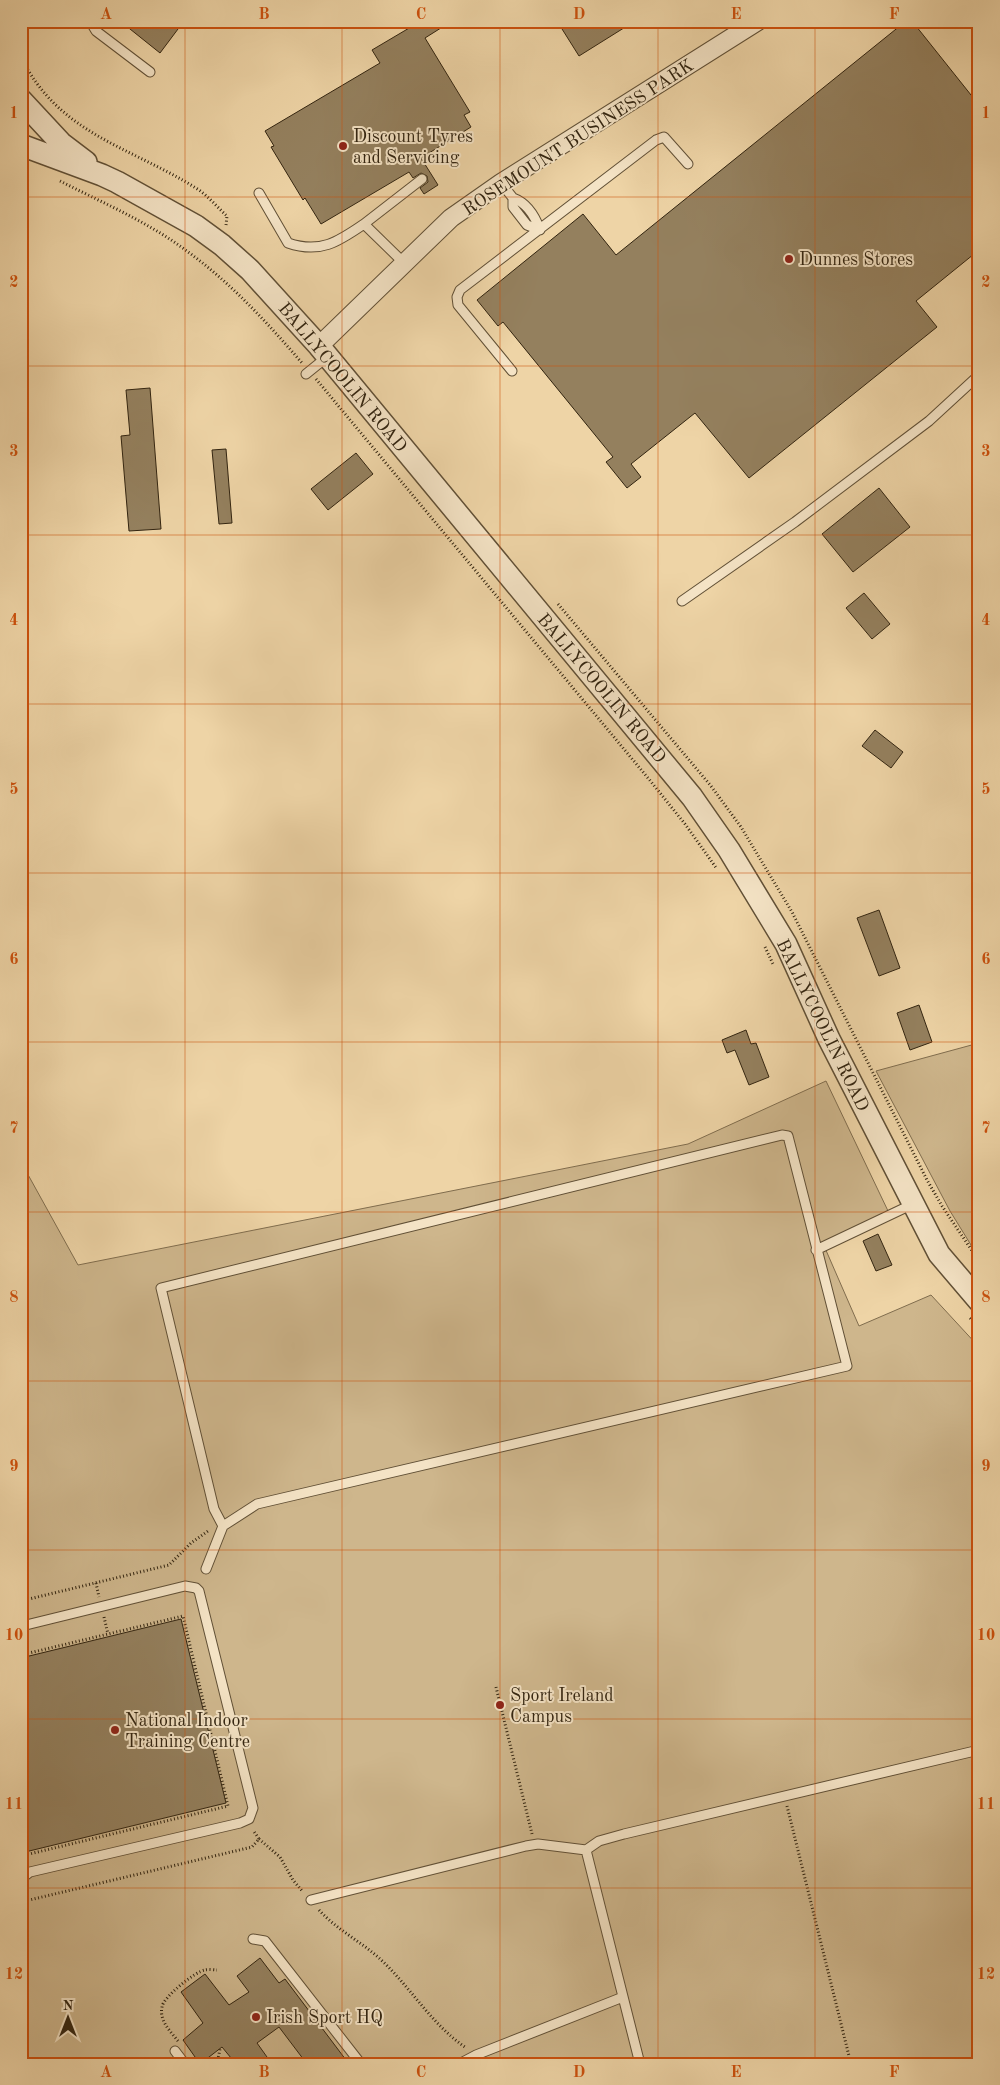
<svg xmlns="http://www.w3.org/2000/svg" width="1000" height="2085" viewBox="0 0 1000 2085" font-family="'Old Standard TT',serif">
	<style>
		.green { fill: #ceb68c; stroke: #806d4e }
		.building { fill: #94805e; stroke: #322410 }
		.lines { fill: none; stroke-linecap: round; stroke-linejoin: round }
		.service-casing { stroke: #615036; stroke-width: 11 }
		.minor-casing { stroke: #615036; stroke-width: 20 }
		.tertiary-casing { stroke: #615036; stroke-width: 24 }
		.path { stroke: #322410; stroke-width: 3; stroke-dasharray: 1 2.5; stroke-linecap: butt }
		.service { stroke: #f4e3c5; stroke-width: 9 }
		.minor { stroke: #f4e3c5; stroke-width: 18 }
		.tertiary { stroke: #f4e3c5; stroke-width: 21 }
		.grid { fill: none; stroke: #cd510d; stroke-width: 1; stroke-opacity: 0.55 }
		.poi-dot { fill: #8f2418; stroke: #f4e3c5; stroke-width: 2 }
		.labels { text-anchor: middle; stroke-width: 4; stroke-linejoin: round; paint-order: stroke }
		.poi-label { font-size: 18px; fill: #322410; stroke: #f4e3c5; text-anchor: start }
		.street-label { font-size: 18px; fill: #322410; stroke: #f4e3c5 }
		.neatline { fill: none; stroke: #cd510d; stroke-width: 2 }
		.grid-label { font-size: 16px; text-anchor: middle; font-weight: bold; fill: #cd510d }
	</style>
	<rect width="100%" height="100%" fill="#eed4a6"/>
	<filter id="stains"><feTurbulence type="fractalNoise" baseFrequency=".004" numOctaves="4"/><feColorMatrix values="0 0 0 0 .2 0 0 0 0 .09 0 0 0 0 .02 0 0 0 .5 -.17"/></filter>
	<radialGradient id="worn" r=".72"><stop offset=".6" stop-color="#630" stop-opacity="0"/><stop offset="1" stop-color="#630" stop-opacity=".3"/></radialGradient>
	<path class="green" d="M979,1043V1258L950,1211L876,1071Z
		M826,1081L889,1213L825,1248L859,1326L931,1295L979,1347V2064H21V1162L78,1265L688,1144Z"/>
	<path class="building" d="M120,21H184L160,53Z
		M421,21H452L425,38L470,112L464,115L471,127L421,158L438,185L424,194L420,188L428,182L427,176L421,173L413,178L409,172L321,224L305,198L303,200L271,147L274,146L265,131L380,63L372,50Z
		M557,21H635L579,56Z
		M906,21H912L979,105V250L916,301L937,327L749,478L695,413L631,464L641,477L627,488L606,462L613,457L503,322L498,326L477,300L583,214L616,255Z
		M150,388L161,529L129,531L121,436L130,435L126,390Z
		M226,449L232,523L219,524L212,450Z
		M356,453L373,474L328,510L311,489Z
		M879,488L910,527L853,572L822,534Z
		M864,593L890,624L872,639L846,608Z
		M875,730L903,752L891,768L862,746Z
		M879,910L900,968L879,976L857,918Z
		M919,1005L932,1042L910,1050L897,1013Z
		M746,1030L751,1044L756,1043L769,1077L749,1085L735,1050L727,1053L722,1040Z
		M878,1234L892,1265L876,1271L863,1241Z
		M181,1619L226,1803L21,1853V1658Z
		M260,1958L279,1983L285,1979L349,2064H307L279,2027L257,2043L272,2064H236L222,2047L200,2064L183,2040L203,2023L181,1992L205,1974L229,2005L249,1992L237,1976Z"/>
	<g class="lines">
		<g class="service-casing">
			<path id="service" d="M90,21L96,31L150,72
				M501,183L513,198V207L527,225L540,230C535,216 527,203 513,198
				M259,193L288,243C320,254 338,242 364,224L405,264
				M364,224L422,179
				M512,371L458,305L457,297L460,290L656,140L664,137L688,164
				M306,374L327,357
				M682,601L795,522L929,421L979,375
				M816,1250L913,1204
				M206,1569L223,1526L257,1504L847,1366L788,1136L782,1135L161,1288L214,1509L223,1526
				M21,1625H26L185,1586L196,1588L199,1591L253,1808L249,1819L240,1823L30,1872L21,1879
				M586,1850L640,2064
				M311,1900L526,1846L538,1844L586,1850L599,1841L624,1834L979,1750
				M253,1939L265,1941L361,2064
				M175,2051L185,2064
				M459,2064L476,2055L623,1997"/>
		</g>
		<g class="minor-casing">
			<path id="minor" d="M319,346L451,218L501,183L758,21"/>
		</g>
		<g class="tertiary-casing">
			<path id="tertiary" d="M21,100L61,143L86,162
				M21,145L102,175L117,182L196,226L222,245L250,270L319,346L692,797L729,850L786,944L829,1039L939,1254L979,1301"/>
		</g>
		<path class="path" d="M21,57C59,135 132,147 199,190C209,197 218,208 227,216L226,225
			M60,181C101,202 146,221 184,249C229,281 266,321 302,363
			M316,379L648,778L685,824L717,869
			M558,604L711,786L741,827L792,912L927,1180L942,1206L979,1261
			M765,947L773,964
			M970,1318L979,1326
			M96,1583L99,1597
			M21,1601L169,1565L191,1543L208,1531
			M104,1617L108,1634
			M21,1655L183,1616L228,1806L21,1856
			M496,1687L532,1834
			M787,1806L851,2064
			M259,1839L280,1857L293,1880L303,1892
			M21,1902L252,1847L259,1839L253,1830
			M319,1910C336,1929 360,1941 379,1958C410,1986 431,2024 465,2047
			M178,2041C170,2031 159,2020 162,2007C163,1997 196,1971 205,1970C209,1969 214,1970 217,1970
			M217,2064L220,2049"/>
		<use href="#service" class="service"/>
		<use href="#minor" class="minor"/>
		<use href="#tertiary" class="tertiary"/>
	</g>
	<path class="grid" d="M185,21V2064M342,21V2064M500,21V2064M658,21V2064M815,21V2064M21,197H979M21,366H979M21,535H979M21,704H979M21,873H979M21,1042H979M21,1212H979M21,1381H979M21,1550H979M21,1719H979M21,1888H979"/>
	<g class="poi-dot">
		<circle cx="343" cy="146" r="5"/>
		<circle cx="789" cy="259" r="5"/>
		<circle cx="500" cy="1705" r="5"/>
		<circle cx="115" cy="1730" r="5"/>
		<circle cx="256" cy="2017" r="5"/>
	</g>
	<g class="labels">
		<g class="poi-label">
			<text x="353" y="142">Discount Tyres<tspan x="353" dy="21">and Servicing</tspan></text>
			<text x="799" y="265">Dunnes Stores</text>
			<text x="510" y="1701">Sport Ireland<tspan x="510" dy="21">Campus</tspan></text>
			<text x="125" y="1726">National Indoor<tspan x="125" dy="21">Training Centre</tspan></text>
			<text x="266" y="2023">Irish Sport HQ</text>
		</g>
		<g class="street-label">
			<text transform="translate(578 137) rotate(-33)" y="6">ROSEMOUNT BUSINESS PARK</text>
			<text transform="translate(343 377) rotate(50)" y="6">BALLYCOOLIN ROAD</text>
			<text transform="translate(602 688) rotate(50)" y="6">BALLYCOOLIN ROAD</text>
			<text transform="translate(823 1025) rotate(64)" y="6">BALLYCOOLIN ROAD</text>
		</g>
	</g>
	<rect width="1000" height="2085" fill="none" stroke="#eed4a6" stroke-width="55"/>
	<g transform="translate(68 2018)" stroke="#f4e3c5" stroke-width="4" paint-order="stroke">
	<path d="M0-4L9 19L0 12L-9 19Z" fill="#322410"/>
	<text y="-8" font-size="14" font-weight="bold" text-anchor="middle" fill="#322410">N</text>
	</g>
	<rect x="28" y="28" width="944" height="2030" class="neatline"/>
	<g class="grid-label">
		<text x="106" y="19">A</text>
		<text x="264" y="19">B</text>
		<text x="421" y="19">C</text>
		<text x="579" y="19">D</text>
		<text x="736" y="19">E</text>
		<text x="894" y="19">F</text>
		<text x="14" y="118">1</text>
		<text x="986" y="118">1</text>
		<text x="14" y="287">2</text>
		<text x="986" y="287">2</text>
		<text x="14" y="456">3</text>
		<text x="986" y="456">3</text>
		<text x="14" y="625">4</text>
		<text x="986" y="625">4</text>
		<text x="14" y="794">5</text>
		<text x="986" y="794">5</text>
		<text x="14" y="964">6</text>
		<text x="986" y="964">6</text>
		<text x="14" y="1133">7</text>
		<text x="986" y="1133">7</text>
		<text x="14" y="1302">8</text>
		<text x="986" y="1302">8</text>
		<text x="14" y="1471">9</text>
		<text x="986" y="1471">9</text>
		<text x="14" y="1640">10</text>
		<text x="986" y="1640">10</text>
		<text x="14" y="1809">11</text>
		<text x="986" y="1809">11</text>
		<text x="14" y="1979">12</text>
		<text x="986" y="1979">12</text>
		<text x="106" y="2077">A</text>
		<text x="264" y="2077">B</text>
		<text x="421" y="2077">C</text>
		<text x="579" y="2077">D</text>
		<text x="736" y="2077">E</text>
		<text x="894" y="2077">F</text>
	</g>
	<rect width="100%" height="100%" filter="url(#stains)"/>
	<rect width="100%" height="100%" fill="url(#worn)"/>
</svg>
